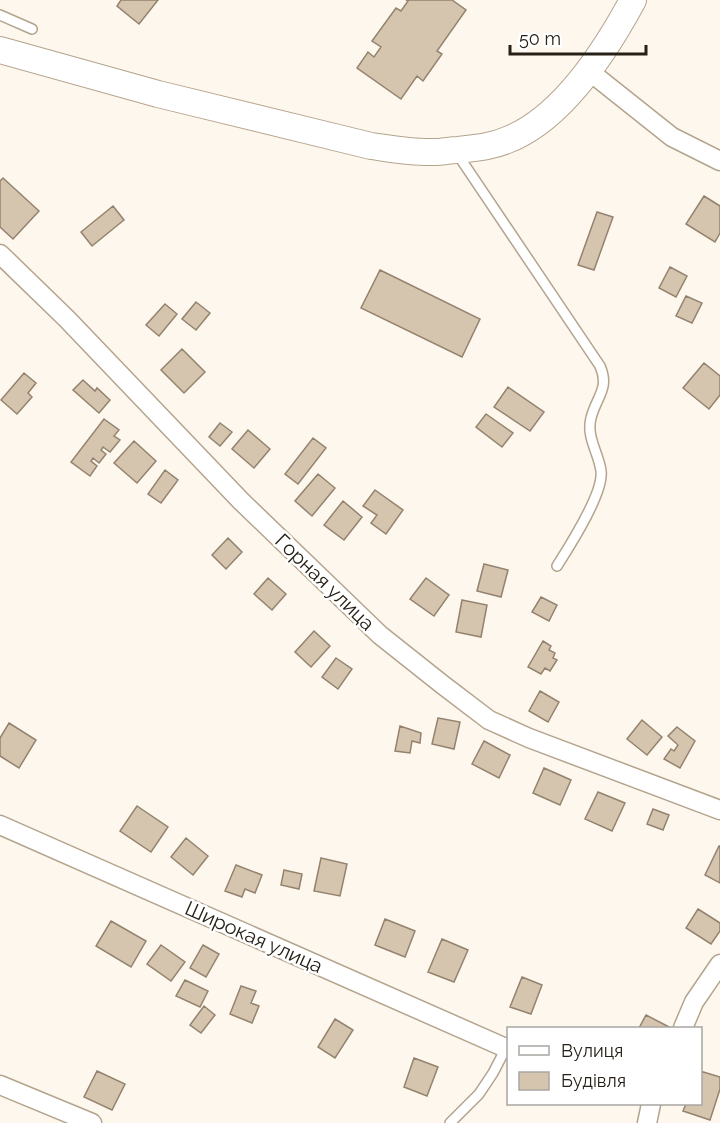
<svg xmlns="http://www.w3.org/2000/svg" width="720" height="1123" viewBox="0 0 720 1123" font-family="Raleway,sans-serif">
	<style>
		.building { fill: #d6c5ae; stroke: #93836e; stroke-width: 1.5 }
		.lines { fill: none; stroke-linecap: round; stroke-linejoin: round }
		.service-casing { stroke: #b4a48d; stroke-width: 12 }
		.minor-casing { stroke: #b4a48d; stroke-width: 21 }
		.secondary-casing { stroke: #b4a48d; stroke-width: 28 }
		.service { stroke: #fff; stroke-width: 9 }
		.minor { stroke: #fff; stroke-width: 18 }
		.secondary { stroke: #fff; stroke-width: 26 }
		.labels { text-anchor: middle; stroke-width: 5; stroke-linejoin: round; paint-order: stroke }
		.street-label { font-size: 20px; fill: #262017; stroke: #fff }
	</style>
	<rect width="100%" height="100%" fill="#fef7ed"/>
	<path class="building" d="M121,0H158L139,24L117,6Z
		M406,0H452L466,10L437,51L442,54L423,81L417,76L401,99L357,68L368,52L374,57L381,47L372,41L396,8L401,11L408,1Z
		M3,178L39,211L13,239L0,227V181Z
		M704,196L720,206V233L715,242L686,224Z
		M113,206L124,220L92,246L81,232Z
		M597,212L613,217L594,270L578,265Z
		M670,267L687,276L676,297L659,288Z
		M380,270L480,319L462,357L361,308Z
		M686,296L702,303L692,323L676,316Z
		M196,302L210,313L196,330L182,319Z
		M165,304L177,314L159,336L146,325Z
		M182,349L205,372L184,393L161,370Z
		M704,363L720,376V395L709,409L683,388Z
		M24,373L36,383L28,393L32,397L17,414L1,400Z
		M83,380L95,391L97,388L110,400L99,413L73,390Z
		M508,387L544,412L530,431L494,407Z
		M486,414L513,433L502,447L476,427Z
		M104,419L119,430L114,436L120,440L110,452L103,447L101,450L106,454L99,463L93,458L91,461L97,466L90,476L71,462Z
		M220,423L232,432L220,446L209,437Z
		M248,430L270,449L254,468L232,449Z
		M313,438L326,448L298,484L285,474Z
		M134,441L156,461L137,483L114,463Z
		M165,470L178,480L161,503L148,494Z
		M318,474L335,488L312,516L295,501Z
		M375,490L403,510L386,534L371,523L377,515L363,506Z
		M343,501L362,517L344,540L324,525Z
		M228,538L242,552L226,569L212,555Z
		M484,564L508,570L501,597L477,591Z
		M268,578L286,594L272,610L254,594Z
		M426,578L449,595L434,616L410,599Z
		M541,597L557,605L549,621L532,612Z
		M462,600L487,605L481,637L456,632Z
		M314,631L330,646L311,667L295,652Z
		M543,641L551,646L549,650L555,653L553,658L557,660L550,671L545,668L541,674L528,667Z
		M336,658L352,669L338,689L322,677Z
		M540,691L559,702L548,722L529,711Z
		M438,718L460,722L454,749L432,744Z
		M642,720L662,737L647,755L627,739Z
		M9,723L36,740L19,768L0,756V738Z
		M400,726L421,733L420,743L412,741L410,753L395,751Z
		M677,727L695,741L680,768L664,759L671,749L674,751L678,745L668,736Z
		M484,741L510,755L499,778L472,764Z
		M544,768L571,780L560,805L533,793Z
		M598,792L625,803L612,831L585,819Z
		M137,806L168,827L151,852L120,831Z
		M653,809L669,815L663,830L647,824Z
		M186,838L208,856L193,875L171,857Z
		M719,846H720V883L705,875Z
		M321,858L347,864L340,896L314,891Z
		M236,865L262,875L255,893L245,889L242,897L225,891Z
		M284,870L302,874L299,889L281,885Z
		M698,909L720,923V931L711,944L686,928Z
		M385,919L415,931L405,957L375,945Z
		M111,921L146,941L131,967L96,946Z
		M442,939L468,950L454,982L428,972Z
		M161,945L185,962L171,981L147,964Z
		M203,945L219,954L206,977L190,968Z
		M522,977L542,985L531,1014L510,1007Z
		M185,980L208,991L200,1007L176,996Z
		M241,986L256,991L251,1003L259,1006L252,1023L230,1014Z
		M204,1006L215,1015L201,1033L190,1025Z
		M646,1015L671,1028H639Z
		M335,1019L353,1030L335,1058L318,1047Z
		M414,1058L438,1067L427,1096L404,1087Z
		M97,1071L125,1084L112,1110L84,1097Z
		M700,1071L720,1077V1089L710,1120L683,1111L686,1104H700Z"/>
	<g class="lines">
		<g class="service-casing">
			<path id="service" d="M0,15L32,29
				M456,152L600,366C610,389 596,397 591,418C586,437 599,454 601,471C604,493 569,547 557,566
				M450,1123L479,1094L493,1073L506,1048"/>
		</g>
		<g class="minor-casing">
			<path id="minor" d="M589,71L672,137L720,161
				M0,254L67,319L241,501L380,635L443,685L489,720L529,738L720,810
				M0,825L508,1049
				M683,1028L694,1002L720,964
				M0,1085L92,1123
				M647,1123L651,1104"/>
		</g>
		<g class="secondary-casing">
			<path id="secondary" d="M0,50L158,94L371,146C392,149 414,153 435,152C442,152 450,150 458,150C475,148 491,147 507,140C562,119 606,50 633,0"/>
		</g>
		<use href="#service" class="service"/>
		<use href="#minor" class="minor"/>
		<use href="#secondary" class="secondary"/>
	</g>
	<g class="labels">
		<g class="street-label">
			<text transform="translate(325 582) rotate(44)" y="7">Горная улица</text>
			<text transform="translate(254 937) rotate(24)" y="7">Широкая улица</text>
		</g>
	</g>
	<rect x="507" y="1027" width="195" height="78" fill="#ffffff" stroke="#a8a6a2" stroke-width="1.5"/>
	<rect x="519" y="1046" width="30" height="9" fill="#ffffff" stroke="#a8a6a2" stroke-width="1.5"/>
	<text x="561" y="1057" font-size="18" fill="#262017">Вулиця</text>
	<rect x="519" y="1072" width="30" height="18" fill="#d6c5ae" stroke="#a8a6a2" stroke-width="1.5"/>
	<text x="561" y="1087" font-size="18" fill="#262017">Будівля</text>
	<path d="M510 45v9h136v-9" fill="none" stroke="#262017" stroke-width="3"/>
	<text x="519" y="45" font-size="18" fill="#262017" stroke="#ffffff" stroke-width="4.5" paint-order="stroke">50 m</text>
</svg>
